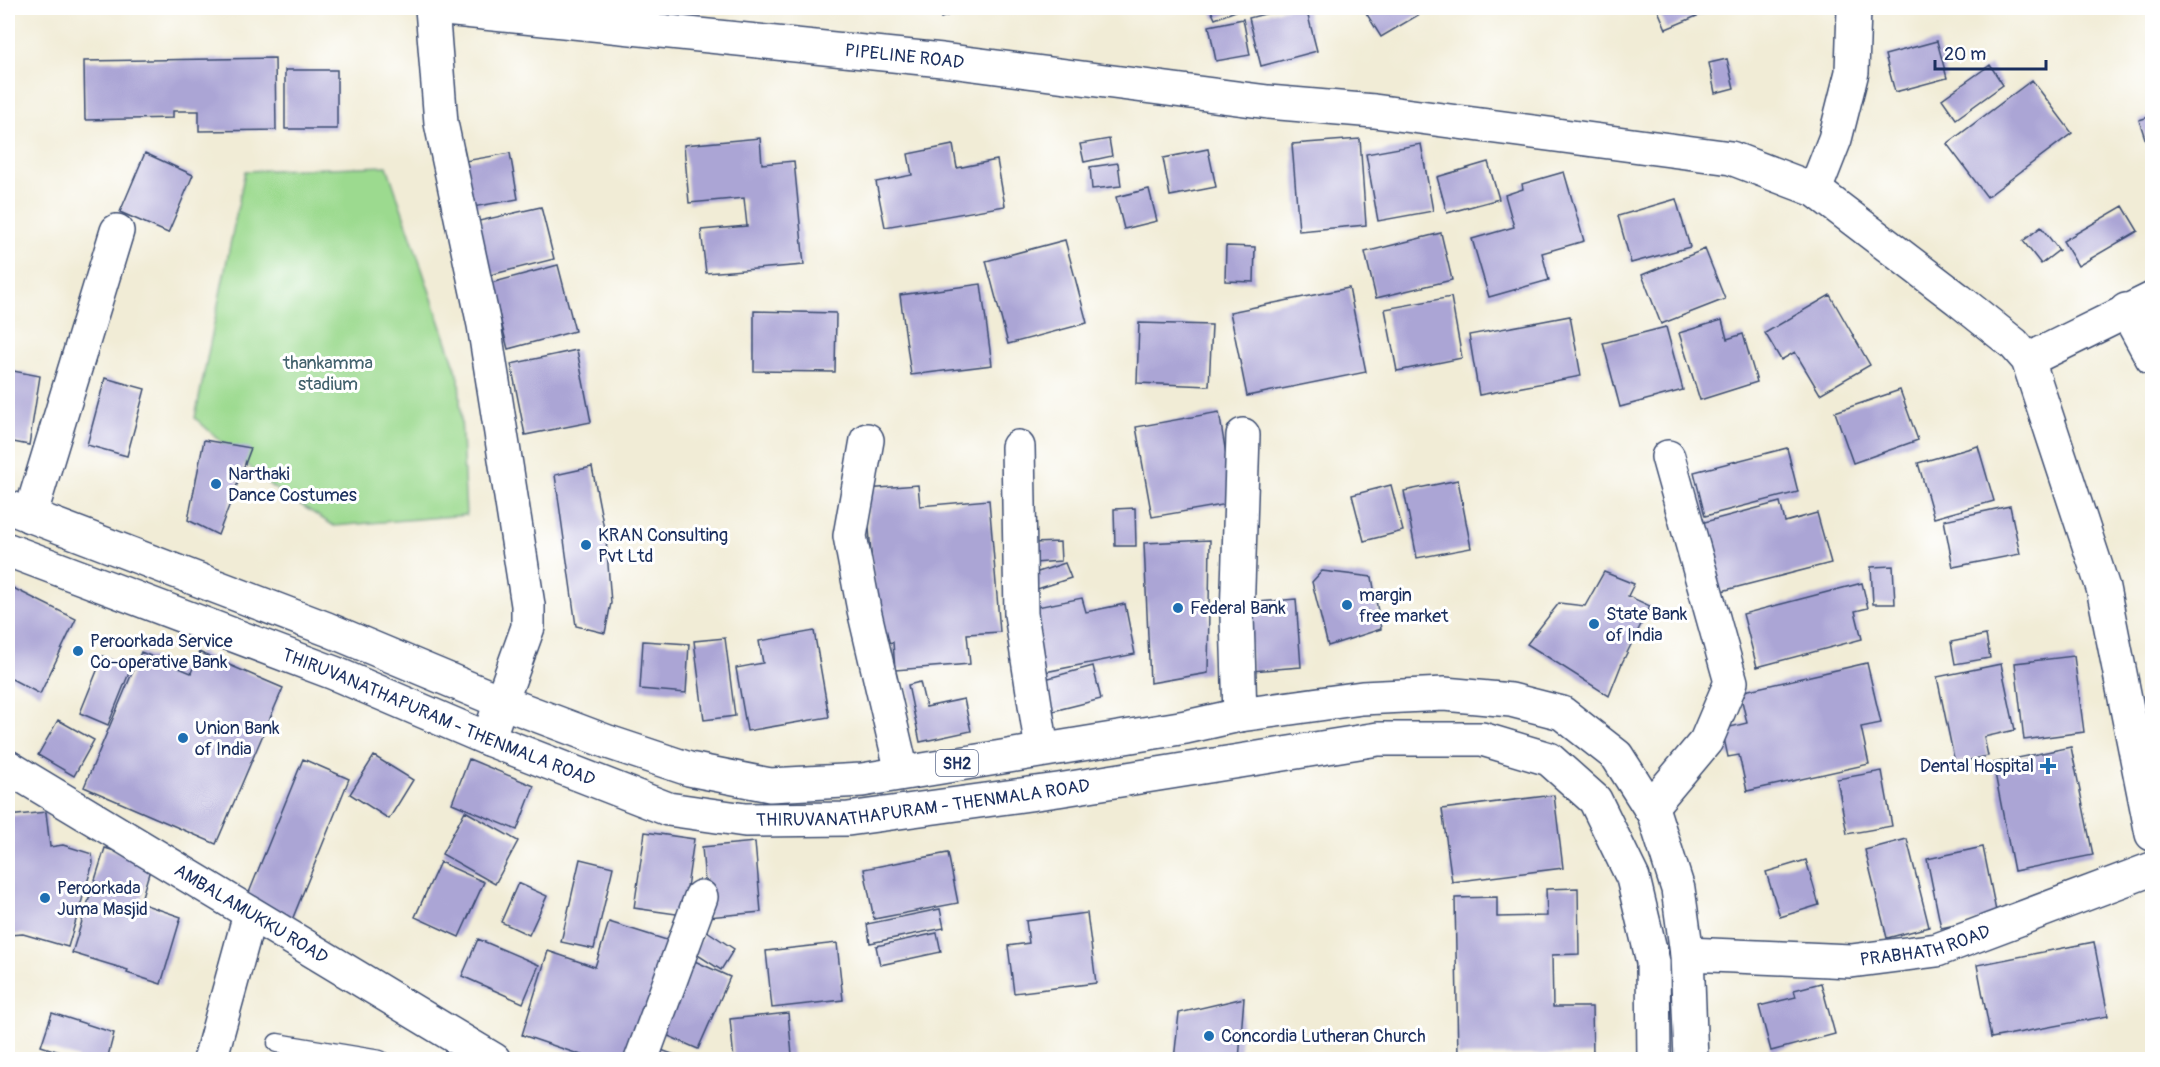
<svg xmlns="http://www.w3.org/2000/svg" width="2160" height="1067" viewBox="0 0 2160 1067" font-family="Pangolin,sans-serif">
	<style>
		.green { fill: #9cda8f; stroke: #5c8476; stroke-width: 1.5 }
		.building { fill: #aba5d5 }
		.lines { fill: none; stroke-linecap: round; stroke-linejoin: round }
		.lane-casing { stroke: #3b4b70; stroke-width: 21 }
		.street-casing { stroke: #3b4b70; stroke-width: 36 }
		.primary-casing { stroke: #3b4b70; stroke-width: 36 }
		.lane { stroke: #fff; stroke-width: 18 }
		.street { stroke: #fff; stroke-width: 33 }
		.primary { stroke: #fff; stroke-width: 33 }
		.poi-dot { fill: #1f6fb2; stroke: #fff; stroke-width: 2 }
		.labels { text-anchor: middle; stroke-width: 6; stroke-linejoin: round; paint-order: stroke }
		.shield { fill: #fff; stroke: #5f6d8e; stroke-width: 1.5 }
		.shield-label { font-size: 16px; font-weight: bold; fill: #1b2f5e }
		.street-label { font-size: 18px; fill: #1b2f5e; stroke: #fff }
		.park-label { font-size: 18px; fill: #42626d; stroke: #fff }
		.poi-label { font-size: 18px; fill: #1b2f5e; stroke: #fff; text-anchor: start }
	</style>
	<rect width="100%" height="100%" fill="#fff"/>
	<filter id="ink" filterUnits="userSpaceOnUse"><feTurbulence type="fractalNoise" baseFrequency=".0167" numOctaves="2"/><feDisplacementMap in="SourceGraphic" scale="12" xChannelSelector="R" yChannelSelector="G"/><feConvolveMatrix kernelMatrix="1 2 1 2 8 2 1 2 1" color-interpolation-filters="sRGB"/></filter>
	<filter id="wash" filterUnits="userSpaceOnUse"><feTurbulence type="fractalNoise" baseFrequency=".008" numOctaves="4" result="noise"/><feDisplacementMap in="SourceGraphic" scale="24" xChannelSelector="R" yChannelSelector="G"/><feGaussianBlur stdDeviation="1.35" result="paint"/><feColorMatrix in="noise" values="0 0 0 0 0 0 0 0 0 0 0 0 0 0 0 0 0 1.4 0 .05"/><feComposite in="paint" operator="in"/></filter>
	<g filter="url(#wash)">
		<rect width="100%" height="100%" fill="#f1ecd6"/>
		<path class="green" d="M387,166L459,378L466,515L334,526L272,487L195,418L245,171Z"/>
		<g id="blocks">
			<path class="building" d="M937,8H968L941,18Z
				M1210,8H1243L1215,19Z
				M1288,8H1306L1317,51L1261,66L1249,18Z
				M1363,8H1430L1381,37Z
				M1657,8H1710L1711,10L1666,29Z
				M1243,19L1250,55L1216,61L1209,26Z
				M1937,41L1947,78L1895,92L1885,55Z
				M275,58L276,130L199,131V111H173V118L85,120L84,61Z
				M1727,59L1734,88L1715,93L1709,63Z
				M1990,65L2003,85L1956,119L1942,99Z
				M285,70H337V129H285Z
				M2032,80L2072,133L1987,197L1947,144Z
				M2152,116V160L2139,120Z
				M760,138L762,164L794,161L804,265L706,273L701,230L747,226L744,198L689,203L684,145Z
				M1109,139L1112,156L1084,162L1080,144Z
				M1360,139L1366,225L1299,231L1292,144Z
				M1421,144L1433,211L1378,221L1366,154Z
				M953,145L957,168L997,160L1005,206L885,227L876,182L912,175L908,154Z
				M1208,149L1216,187L1170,196L1163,158Z
				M145,153L193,175L168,233L120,212Z
				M510,153L518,199L467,208L459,162Z
				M1488,162L1499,199L1447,213L1437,177Z
				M1118,163L1121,186L1092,189L1090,167Z
				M1564,172L1584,241L1542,253L1549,280L1489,297L1472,239L1514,227L1505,195L1523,189L1522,184Z
				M1149,189L1157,221L1124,229L1116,197Z
				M1676,199L1690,247L1631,263L1618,216Z
				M2123,206L2138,231L2078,266L2063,241Z
				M541,207L554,259L482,277L470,223Z
				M2041,227L2059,250L2041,264L2023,241Z
				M1441,233L1452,280L1376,298L1365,252Z
				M1065,240L1087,323L1008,344L986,261Z
				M1226,246L1255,247L1254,282L1225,281Z
				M1705,249L1725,299L1661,324L1642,275Z
				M558,265L575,331L508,349L491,283Z
				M981,284L992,365L911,375L900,295Z
				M1349,288L1366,372L1247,396L1230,312Z
				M1830,295L1870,365L1820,394L1795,352L1781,360L1765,333Z
				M1451,297L1462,358L1397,371L1385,309Z
				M754,311L836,313L835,372L754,371Z
				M1570,316L1581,376L1479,395L1469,335Z
				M1722,320L1727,339L1743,334L1757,382L1700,400L1679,333Z
				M1139,323L1212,325L1209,386L1137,383Z
				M1666,327L1683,390L1620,407L1603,343Z
				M577,350L591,422L525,435L511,364Z
				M8,370L40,376L29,445L8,441Z
				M105,378L145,389L127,456L87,445Z
				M1900,390L1918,440L1853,463L1835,412Z
				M1219,412L1234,503L1152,517L1136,427Z
				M204,440L251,448L218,535L188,520Z
				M1978,446L1994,501L1934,518L1918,463Z
				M1787,448L1798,492L1705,516L1694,472Z
				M592,467L606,539L611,603L605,633L576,626L555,475Z
				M1458,480L1471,548L1417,558L1404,491Z
				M918,485L920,506L989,500L1000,632L967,634L970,664L895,670L893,642L878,644L866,489Z
				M1391,485L1403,531L1364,541L1352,495Z
				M1780,502L1785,522L1817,513L1831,563L1714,593L1697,524Z
				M2010,506L2020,554L1953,567L1944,520Z
				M1135,508L1136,546H1115L1114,509Z
				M1210,540L1208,673L1150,683L1144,543Z
				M1060,542L1061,561L1034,563L1032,543Z
				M1065,563L1071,578L1028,592L1023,577Z
				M1893,566L1895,604H1873L1871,567Z
				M1322,571L1372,577L1381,629L1328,646L1312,582Z
				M1604,572L1634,584L1628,596L1650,606L1622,663L1609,696L1527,644L1559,603L1585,606Z
				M1862,583L1868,608L1855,611L1862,639L1757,667L1743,614Z
				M9,586L76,619L40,694L8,677Z
				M1082,598L1086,612L1125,604L1135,654L1040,673L1027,609Z
				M1296,599L1301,667L1252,671L1246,603Z
				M814,631L829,717L747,731L736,668L763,663L759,641Z
				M1986,635L1990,658L1955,664L1951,642Z
				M725,638L735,716L704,720L694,641Z
				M643,641L689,644L686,693L640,689Z
				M141,652L191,673L199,652L283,688L216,844L84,787Z
				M103,656L131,668L108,725L80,713Z
				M2074,656L2084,732L2024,740L2015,663Z
				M1867,663L1881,723L1861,727L1869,764L1747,791L1739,755L1728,757L1722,729L1747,723L1740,692Z
				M2001,664L2015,730L1984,737L1988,756L1955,763L1937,677Z
				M1093,666L1101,699L1053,711L1045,679Z
				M920,682L926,707L964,699L971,731L920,742L908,685Z
				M58,720L94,740L74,776L38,755Z
				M2071,747L2093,855L2014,871L1993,763Z
				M374,756L413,780L389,819L350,794Z
				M303,759L349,779L292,920L246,900Z
				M469,759L534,786L517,830L452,803Z
				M1882,771L1892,826L1847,834L1837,779Z
				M1554,795L1563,868L1452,882L1442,809Z
				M465,811L518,841L495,884L442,854Z
				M46,812L50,847L63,845L92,854L93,863L68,947L23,934L8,935V816Z
				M645,832L694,839L683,915L634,908Z
				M1907,839L1929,927L1887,938L1865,850Z
				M755,842L761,912L708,917L702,847Z
				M1983,847L1997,916L1941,928L1927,859Z
				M105,848L152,863L140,903L181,917L161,984L127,973L128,970L72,953Z
				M948,853L958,903L874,919L864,869Z
				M580,859L613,867L594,949L561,942Z
				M1806,860L1819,905L1780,917L1766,872Z
				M440,862L484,882L459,937L415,917Z
				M518,883L547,896L529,935L501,922Z
				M1578,888L1579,954L1552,955L1553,1007H1592L1593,1054L1458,1056L1455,898L1497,897V917L1547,916L1546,889Z
				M940,909L944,928L870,943L867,924Z
				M1087,913L1096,983L1014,993L1008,946L1029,943L1026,921Z
				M609,922L673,942L630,1060H596L522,1035L548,951L595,967Z
				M707,931L734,949L721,970L693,952Z
				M937,933L941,952L880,965L876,946Z
				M478,939L539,965L523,1003L462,976Z
				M2094,942L2108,1016L1991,1038L1977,965Z
				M837,943L843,1000L772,1008L766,951Z
				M688,958L730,977L698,1049L655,1030Z
				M1821,983L1835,1034L1771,1051L1759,1006L1796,997L1794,990Z
				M1244,998L1239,1060H1174L1179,1013Z
				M52,1013L114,1033L107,1060H77L78,1058L41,1046Z
				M788,1013L792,1055L734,1060L730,1019Z
				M653,1047L686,1059V1060H649Z"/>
		</g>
	</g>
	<g filter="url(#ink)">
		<use href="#blocks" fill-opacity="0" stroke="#3b4b70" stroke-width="1.5"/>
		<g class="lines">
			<g class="lane-casing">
				<path id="lane" d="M277,1043L380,1060"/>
			</g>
			<g class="street-casing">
				<g id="street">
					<path d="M432,8L441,123L484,325L528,605V627L488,739"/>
					<path id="s1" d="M435,8L942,60L1268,102L1374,111L1731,158L1815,190L1959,300L2014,344L2028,360L2103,588L2152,834"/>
					<path d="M1815,190L1835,139L1852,72L1854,8"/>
					<path d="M2126,310L2152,358"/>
					<path d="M2028,360L2152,299"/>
					<path d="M867,440L850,536L864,610L902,772"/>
					<path d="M1018,447L1021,614L1042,750"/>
					<path d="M30,516L117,231"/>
					<path d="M1240,715L1237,617L1243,435"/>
					<path id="s2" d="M8,767L494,1060"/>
					<path d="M1650,808L1706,741L1731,682L1668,457"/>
					<path id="s3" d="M1687,954L1851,961L1937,950L2152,869"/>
					<path d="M210,1060L250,914"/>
					<path d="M641,1060L701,897"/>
				</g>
			</g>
			<g class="primary-casing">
				<g id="primary">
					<path d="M8,507L327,629L502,702L608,742L689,769L770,785L862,780L1186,727L1240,715L1362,698L1444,694L1511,700L1562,713L1617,756L1654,814L1678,889L1687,954L1691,1060"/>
					<path id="s4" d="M8,550L334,673L488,739L668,809L745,820L848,819L1058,790L1378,739H1482L1549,759L1595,800L1633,878L1653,962L1654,1060"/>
				</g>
			</g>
			<use href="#lane" class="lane"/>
			<use href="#street" class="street"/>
			<use href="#primary" class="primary"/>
		</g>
	</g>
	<g class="poi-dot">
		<circle cx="216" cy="484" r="6"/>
		<circle cx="586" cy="545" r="6"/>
		<circle cx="1347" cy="605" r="6"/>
		<circle cx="1178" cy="608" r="6"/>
		<circle cx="1594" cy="624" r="6"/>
		<circle cx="78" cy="651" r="6"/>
		<circle cx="183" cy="738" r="6"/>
		<path d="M2045 757h6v6h6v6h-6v6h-6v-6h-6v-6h6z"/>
		<circle cx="45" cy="898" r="6"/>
		<circle cx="1209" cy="1036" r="6"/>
	</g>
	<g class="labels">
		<rect class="shield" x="936" y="750" width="42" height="26" rx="4.5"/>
		<g class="shield-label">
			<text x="957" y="769">SH2</text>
		</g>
		<g class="street-label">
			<text dy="6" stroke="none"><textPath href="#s1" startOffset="472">PIPELINE ROAD</textPath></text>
			<text dy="6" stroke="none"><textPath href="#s4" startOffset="462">THIRUVANATHAPURAM - THENMALA ROAD</textPath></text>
			<text dy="6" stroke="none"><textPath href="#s4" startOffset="966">THIRUVANATHAPURAM - THENMALA ROAD</textPath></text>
			<text dy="6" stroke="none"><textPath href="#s2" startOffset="284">AMBALAMUKKU ROAD</textPath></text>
			<text dy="6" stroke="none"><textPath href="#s3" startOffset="240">PRABHATH ROAD</textPath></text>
		</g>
		<g class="park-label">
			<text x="328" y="369">thankamma<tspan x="328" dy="21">stadium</tspan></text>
		</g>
		<g class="poi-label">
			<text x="228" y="480">Narthaki<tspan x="228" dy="21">Dance Costumes</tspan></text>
			<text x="598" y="541">KRAN Consulting<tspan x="598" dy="21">Pvt Ltd</tspan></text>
			<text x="1359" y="601">margin<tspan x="1359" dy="21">free market</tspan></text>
			<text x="1190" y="614">Federal Bank</text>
			<text x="1606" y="620">State Bank<tspan x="1606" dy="21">of India</tspan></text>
			<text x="90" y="647">Peroorkada Service<tspan x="90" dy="21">Co-operative Bank</tspan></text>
			<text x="195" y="734">Union Bank<tspan x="195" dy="21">of India</tspan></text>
			<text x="2034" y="772" text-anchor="end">Dental Hospital</text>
			<text x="57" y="894">Peroorkada<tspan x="57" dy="21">Juma Masjid</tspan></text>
			<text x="1221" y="1042">Concordia Lutheran Church</text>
		</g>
	</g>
	<rect width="2160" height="1067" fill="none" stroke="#fff" stroke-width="30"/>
	<path d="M1935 60v9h111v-9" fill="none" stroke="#1b2f5e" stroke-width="3"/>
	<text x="1944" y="60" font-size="18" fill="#1b2f5e" stroke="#ffffff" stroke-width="4.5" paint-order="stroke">20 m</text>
</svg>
